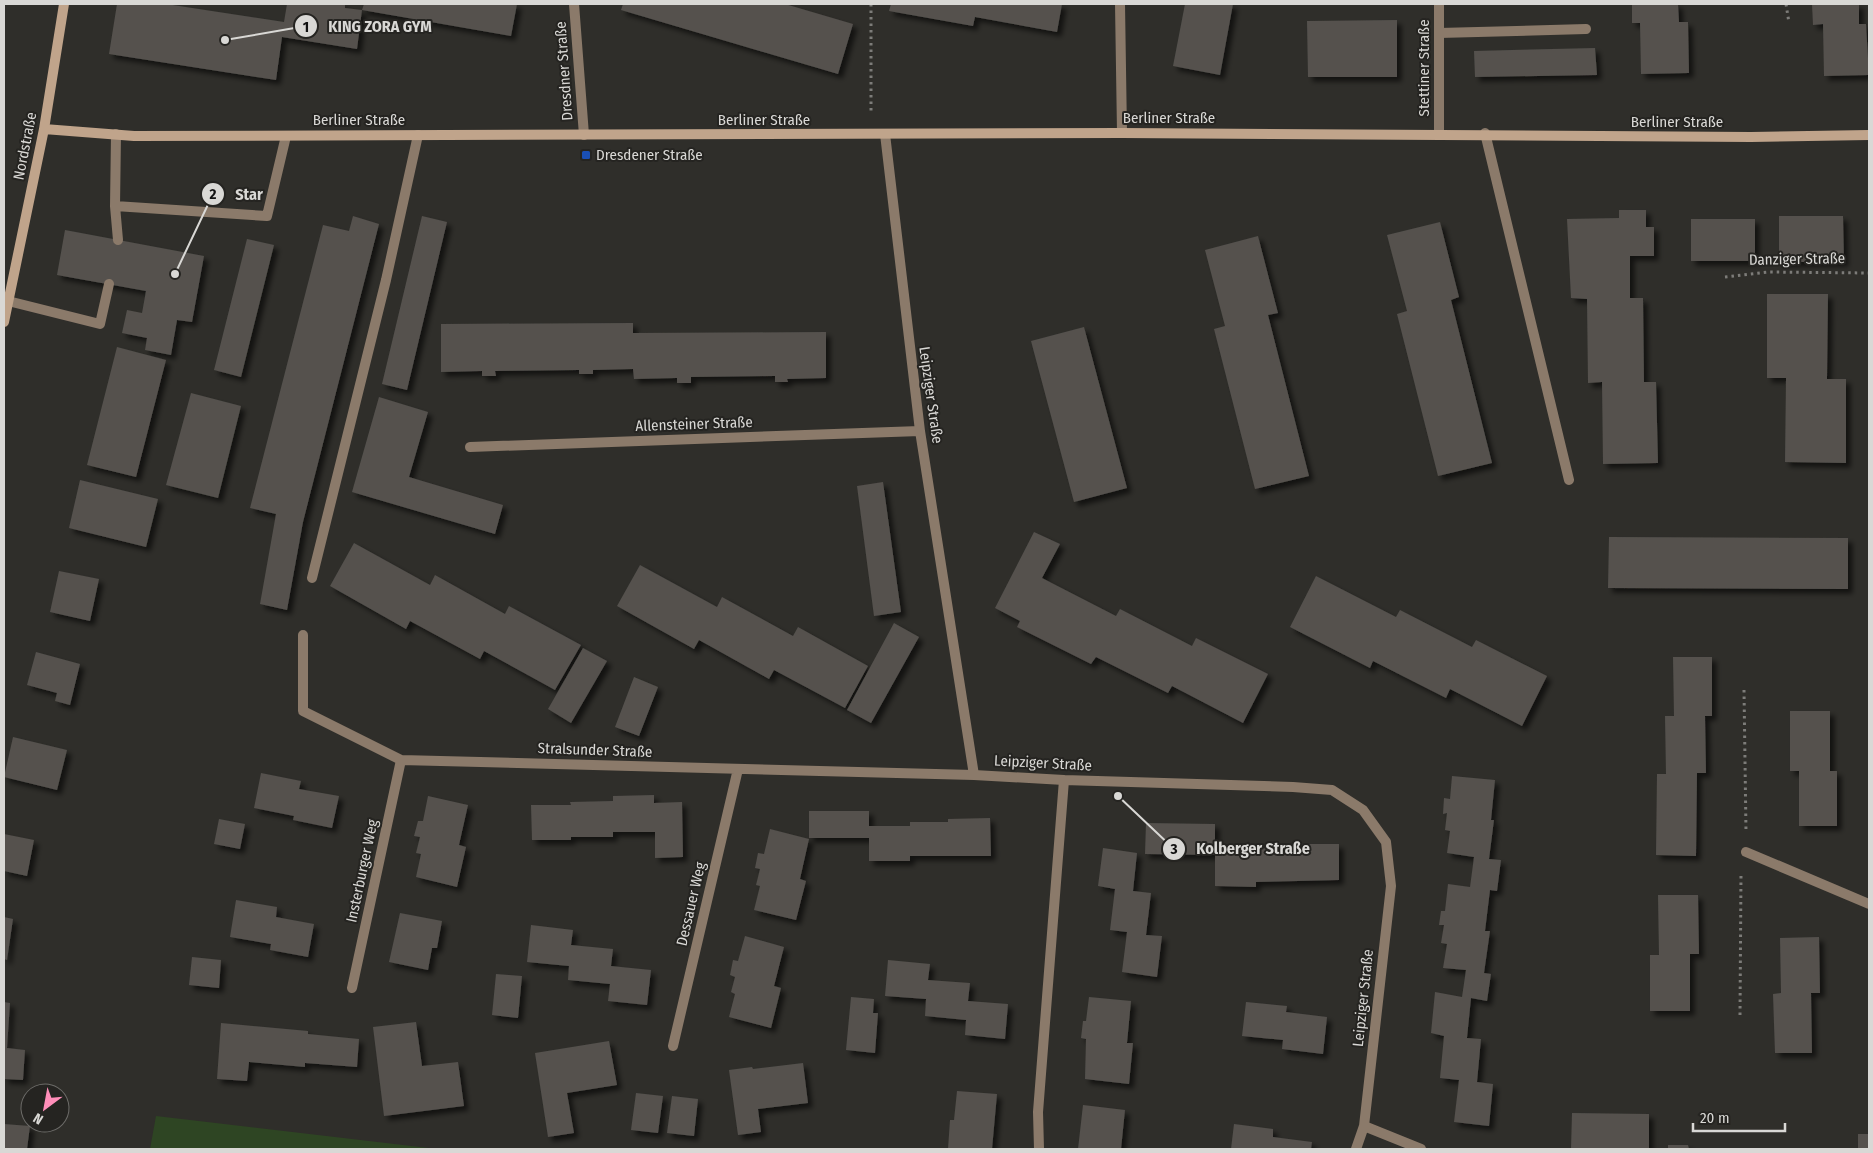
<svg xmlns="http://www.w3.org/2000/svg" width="1873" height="1153" viewBox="0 0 1873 1153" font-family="'Fira Sans Condensed',sans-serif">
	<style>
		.green { fill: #2e4523 }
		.building { fill: #54514d; filter: url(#shadow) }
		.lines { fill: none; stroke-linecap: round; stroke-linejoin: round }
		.path { stroke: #7d7c79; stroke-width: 3; stroke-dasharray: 2.5 4; stroke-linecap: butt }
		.lane { stroke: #8b7a6a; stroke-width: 10 }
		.street { stroke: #8b7a6a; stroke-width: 10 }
		.secondary { stroke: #c0a48b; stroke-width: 10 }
		.transit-dot { fill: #1a4fb4; stroke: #252421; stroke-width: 2 }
		.labels { text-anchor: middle; stroke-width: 4; stroke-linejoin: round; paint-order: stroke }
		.street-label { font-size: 15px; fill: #d9d8d5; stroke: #252421 }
		.poi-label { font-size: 15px; fill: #d9d8d5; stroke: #252421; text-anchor: start }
		.leader { fill: none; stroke: #d9d8d5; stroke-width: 2 }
		.callout-dot { fill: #d9d8d5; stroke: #252421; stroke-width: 2 }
		.mark-label { font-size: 15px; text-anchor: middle; font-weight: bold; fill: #111 }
		.callout-label { font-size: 16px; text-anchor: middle; font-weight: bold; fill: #d9d8d5; stroke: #252421; stroke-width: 4; stroke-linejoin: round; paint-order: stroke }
	</style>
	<defs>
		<filter id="shadow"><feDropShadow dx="4.5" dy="4.5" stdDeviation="2.5" flood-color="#0009"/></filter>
	</defs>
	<rect width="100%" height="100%" fill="#2f2e2a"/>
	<path class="green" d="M156,1116L437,1149H150Z"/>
	<path class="building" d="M117,4H166L284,22L287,4H345V8L362,10L364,4H517L511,36L362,10L357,49L282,37L276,80L109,54Z
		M623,4H785L853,24L838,74L621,10Z
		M891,4H1062L1057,32L975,17L973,26L889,11Z
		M1185,4H1233L1220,75L1173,66Z
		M1632,4H1678L1679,22H1688L1689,73L1641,74L1640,23H1632Z
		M1812,4H1859V24H1866L1869,75L1824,76L1823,24L1813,25Z
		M1397,20V77H1308L1307,21Z
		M1595,48L1597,75L1475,77L1474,51Z
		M1619,210H1646V227H1654V256H1630V298H1643L1644,382H1656L1658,463L1603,464L1602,382L1588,383L1587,299L1571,298L1567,219L1619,218Z
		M353,216L379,224L303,522L287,610L260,604L276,514L250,508L323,225L349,231Z
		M422,216L447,222L407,390L382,384Z
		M1779,216H1843L1844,262H1779Z
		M1691,219H1755V261H1691Z
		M1440,222L1459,297L1451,300L1492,463L1438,476L1397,314L1407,311L1387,235Z
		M65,230L204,256L192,322L177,320L171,355L145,350L147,338L122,333L127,310L142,313L146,291L57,275Z
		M1258,236L1278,313L1268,315L1309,476L1255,489L1214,329L1225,326L1205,250Z
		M247,239L274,245L241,377L214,370Z
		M1767,294H1828L1827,379H1846V463L1785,462L1786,378H1767Z
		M633,323V333L826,332V378L787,379L788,382H775V376L691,377V383H677V378L634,379L633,369L593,370V374H579V370L495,371L496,376H482V371L441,372V324Z
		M1084,327L1127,488L1074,502L1031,341Z
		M117,347L166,360L136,477L87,465Z
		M191,393L241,406L218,498L166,485Z
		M379,397L428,412L409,477L503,505L495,534L352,492Z
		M80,480L158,499L146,547L69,528Z
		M883,482L901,612L874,616L857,486Z
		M1034,532L1060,544L1042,578L1116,616L1120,609L1192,646L1196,638L1268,674L1243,723L1172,686L1168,693L1096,657L1091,664L1017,627L1020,621L995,608Z
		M1609,537L1848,538V589L1608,588Z
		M354,543L430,585L435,575L505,614L509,606L581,645L555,690L484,651L480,659L410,621L406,629L330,586Z
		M640,565L717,607L722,597L793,636L798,627L868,666L845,708L774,670L769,679L699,640L694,649L617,606Z
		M59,571L99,579L90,621L50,612Z
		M1316,576L1396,617L1400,610L1472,647L1476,640L1547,676L1522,726L1450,689L1446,698L1373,661L1370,668L1290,627Z
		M894,623L919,637L871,723L847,710Z
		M583,648L607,661L571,723L548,709Z
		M36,652L80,664L70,705L55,701L57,693L27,685Z
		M1673,657H1712V716H1705L1706,773H1697L1696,856L1656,855L1657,774H1666L1665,716H1674Z
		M634,677L658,687L639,736L615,727Z
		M1790,711H1830V771H1837V826H1799V771H1790Z
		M13,737L67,750L57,790L4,777Z
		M261,773L301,781L299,789L339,796L332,828L293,820L294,816L254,808Z
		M1452,776L1495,780L1491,820H1494L1489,859L1501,860L1497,891L1490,890L1485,931H1490L1484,973L1491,974L1487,1001L1471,998L1467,1038L1481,1039L1477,1082L1493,1084L1489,1126L1454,1122L1459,1080L1440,1078L1444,1036L1431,1033L1435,992L1462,997L1466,970L1443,968L1447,944L1441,943L1444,925H1439L1441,911H1445L1448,884L1470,887L1474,857L1447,853L1450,831L1445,830L1447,813L1443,814L1444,798L1450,799Z
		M654,795V803L682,802L683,857L655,858V832H613V837H571V840H532L531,805H571L570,802L613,801V796Z
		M428,796L468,805L459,845L466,847L457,887L416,877L421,854L416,853L420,837L414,836L418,821H423Z
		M809,811H869V826H910V822H948V819L990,818L991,856H910V861H869V838H809Z
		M219,819L245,824L240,849L214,844Z
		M1146,823L1215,824V850L1299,847V844H1339V880L1256,882V887L1215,886V855L1145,854Z
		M770,829L809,839L800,879L806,881L796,920L754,910L760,886L756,885L760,869L755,868L758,853L764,854Z
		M4,834L34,840L27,876L4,871Z
		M1103,848L1137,853L1133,891L1151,893L1146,935L1162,936L1157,977L1122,972L1127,932L1110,930L1115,889L1098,886Z
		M1658,895H1698L1699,954H1690V1011H1650V955H1659Z
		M236,900L277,907L276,917L314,924L308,957L270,950L271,944L230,937Z
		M400,913L442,921L437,948H432L428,970L389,962Z
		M4,917L13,919L7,960L4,959Z
		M531,925L573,930L571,945L613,949L611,966L651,970L647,1005L608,1001L610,984L568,980L569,966L527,962Z
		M745,936L784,947L774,986L781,988L771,1028L729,1017L735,994L731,992L735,977L730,975L733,960L738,961Z
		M1819,937L1820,993H1811L1812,1053H1775L1773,994L1781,993L1780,938Z
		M192,957L221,960L219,988L189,985Z
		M888,960L930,964L928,980L970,983L968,1001L1008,1004L1005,1039L965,1035L966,1020L925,1016L926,999L885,996Z
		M496,974L522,976L518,1018L492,1015Z
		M851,997L874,999L873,1013H878L875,1053L846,1050Z
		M1089,997L1131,1001L1127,1043H1133L1129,1084L1085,1079L1086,1039L1081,1038L1083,1021H1086Z
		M4,1002L10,1003L7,1048L25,1050L23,1080L4,1079Z
		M1246,1002L1287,1006L1286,1012L1327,1017L1323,1054L1282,1049L1283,1040L1242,1036Z
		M416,1022L422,1066L458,1062L464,1106L384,1116L373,1027Z
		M221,1023L308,1031V1034L359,1039L357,1067L305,1063V1067L249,1062L247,1081L217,1079Z
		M609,1041L617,1085L567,1093L574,1133L548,1137L535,1053Z
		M803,1063L808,1103L758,1109L761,1132L738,1135L729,1070L752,1067L753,1069Z
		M957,1091L997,1094L992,1149H948L950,1120H954Z
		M636,1093L663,1096L658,1133L631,1130Z
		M672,1096L698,1099L694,1136L667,1133Z
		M1083,1105L1125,1110L1121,1149H1078Z
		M1572,1113L1649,1114V1149H1571Z
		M4,1124L30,1126L27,1149H4Z
		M1234,1124L1273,1129V1137L1312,1142L1311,1149H1231Z
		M1858,1134H1869V1149H1858Z
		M1668,1145H1688L1689,1149H1668Z"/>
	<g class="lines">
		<path class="path" d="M871,4V114
			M1786,4L1789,23
			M1725,277L1769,272L1869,273
			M1744,690L1746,832
			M1740,1015L1741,873"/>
		<path class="lane" d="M1439,33L1586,29
			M1485,133L1569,480
			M116,134L115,206L118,240
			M115,206L267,216L286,136
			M8,301L100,324L109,284
			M312,578L386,280L418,135"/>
		<path class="street" d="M574,4L584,135
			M1120,4L1122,133
			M1439,133V4
			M885,134L920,431L974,775L1064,780L1293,787L1332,790L1363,810L1386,842L1391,886L1364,1126L1421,1149
			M470,447L920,431
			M303,635V711L401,760L974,775
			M1746,852L1869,904
			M352,988L401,760
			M673,1046L738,769
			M1039,1149L1038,1112L1064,780
			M1356,1149L1364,1126"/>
		<path class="secondary" d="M44,129L134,136L1122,133L1751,137L1869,135
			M4,322L44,129L64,4"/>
	</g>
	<rect class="transit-dot" x="581" y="150" width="10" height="10" rx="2.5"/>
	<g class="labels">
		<g class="street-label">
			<text transform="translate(1424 68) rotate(-90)" y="5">Stettiner Straße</text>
			<text transform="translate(564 71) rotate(-94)" y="5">Dresdner Straße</text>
			<text x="1169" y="123">Berliner Straße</text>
			<text x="359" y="125">Berliner Straße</text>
			<text x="764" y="125">Berliner Straße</text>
			<text x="1677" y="127">Berliner Straße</text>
			<text transform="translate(25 146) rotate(-79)" y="5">Nordstraße</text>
			<text transform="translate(1797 259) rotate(-1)" y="5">Danziger Straße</text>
			<text transform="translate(931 395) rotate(82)" y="5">Leipziger Straße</text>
			<text transform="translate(694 424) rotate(-2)" y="5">Allensteiner Straße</text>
			<text transform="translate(595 750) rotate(2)" y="5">Stralsunder Straße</text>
			<text transform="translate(1043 763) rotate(3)" y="5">Leipziger Straße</text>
			<text transform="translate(362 871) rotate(-78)" y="5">Insterburger Weg</text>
			<text transform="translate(691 904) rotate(-77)" y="5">Dessauer Weg</text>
			<text transform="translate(1363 998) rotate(-84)" y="5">Leipziger Straße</text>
		</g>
		<g class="poi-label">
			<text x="596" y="160">Dresdener Straße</text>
		</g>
	</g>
	<path class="leader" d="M225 40L306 26M175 274L213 194M1118 796L1174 849"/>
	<g class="callout-dot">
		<circle cx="225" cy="40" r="5"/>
		<circle cx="175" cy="274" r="5"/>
		<circle cx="1118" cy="796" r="5"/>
		<circle cx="306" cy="26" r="12"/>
		<circle cx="213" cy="194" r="12"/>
		<circle cx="1174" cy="849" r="12"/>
	</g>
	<g class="mark-label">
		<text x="306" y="32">1</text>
		<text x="213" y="199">2</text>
		<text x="1174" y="854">3</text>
	</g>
	<g class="callout-label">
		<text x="380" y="32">KING ZORA GYM</text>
		<text x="249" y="200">Star</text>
		<text x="1253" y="854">Kolberger Straße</text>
	</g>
	<rect width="1873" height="1153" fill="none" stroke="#d9d8d5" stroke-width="10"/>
	<g transform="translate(45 1108) rotate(212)"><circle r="24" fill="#252421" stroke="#6d6c69"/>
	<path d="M0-4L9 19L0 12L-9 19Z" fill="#ff8eb9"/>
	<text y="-8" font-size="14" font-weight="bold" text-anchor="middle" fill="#d9d8d5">N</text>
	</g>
	<path d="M1693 1123v8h92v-8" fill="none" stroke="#d9d8d5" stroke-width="2.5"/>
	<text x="1700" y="1123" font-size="15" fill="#d9d8d5" stroke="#252421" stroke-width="4" paint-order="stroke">20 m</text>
</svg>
